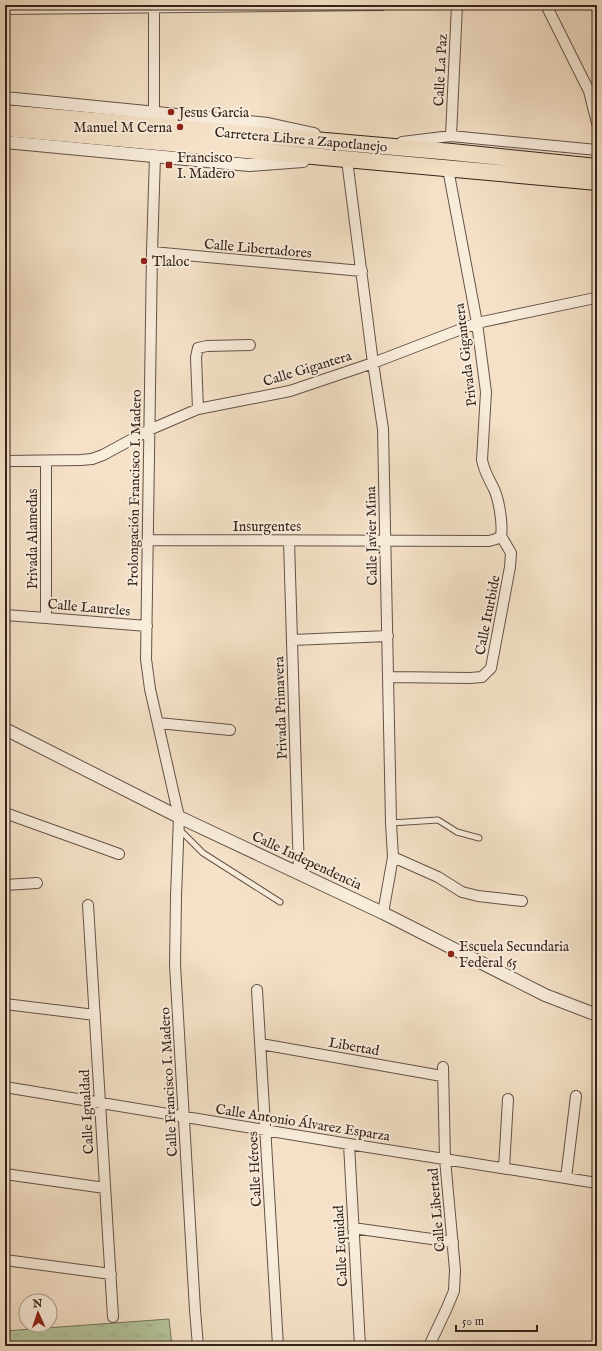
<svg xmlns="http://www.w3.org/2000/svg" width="602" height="1351" viewBox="0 0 602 1351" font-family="'IM FELL English',serif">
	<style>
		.grass { fill: url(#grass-tufts); stroke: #74745c }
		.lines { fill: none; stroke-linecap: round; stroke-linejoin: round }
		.service-casing { stroke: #645247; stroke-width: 7 }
		.minor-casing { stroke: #645247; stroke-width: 12 }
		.tertiary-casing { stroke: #645247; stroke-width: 14 }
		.primary-casing { stroke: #34231c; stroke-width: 18 }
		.service { stroke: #f8ecdb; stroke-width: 5 }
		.minor { stroke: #f8ecdb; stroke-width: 10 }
		.tertiary { stroke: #f8ecdb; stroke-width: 12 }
		.primary { stroke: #f4e1c7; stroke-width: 16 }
		.poi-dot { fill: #8f2418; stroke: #f8ecdb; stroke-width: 1.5 }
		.labels { text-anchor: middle; stroke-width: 4; stroke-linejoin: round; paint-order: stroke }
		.street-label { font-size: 14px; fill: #34231c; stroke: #f8ecdb }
		.poi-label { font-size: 14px; fill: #34231c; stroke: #f8ecdb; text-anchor: start }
	</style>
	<defs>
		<pattern id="grass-tufts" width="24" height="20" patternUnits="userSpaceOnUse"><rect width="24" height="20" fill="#b4c49b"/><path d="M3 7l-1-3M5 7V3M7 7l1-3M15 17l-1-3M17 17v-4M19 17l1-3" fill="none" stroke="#9ba885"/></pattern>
	</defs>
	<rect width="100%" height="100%" fill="#f4e1c7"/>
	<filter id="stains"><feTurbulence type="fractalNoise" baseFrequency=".005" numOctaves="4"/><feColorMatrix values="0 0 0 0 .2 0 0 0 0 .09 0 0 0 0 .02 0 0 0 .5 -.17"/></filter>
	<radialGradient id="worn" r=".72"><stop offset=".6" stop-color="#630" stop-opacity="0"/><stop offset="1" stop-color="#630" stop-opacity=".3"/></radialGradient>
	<path class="grass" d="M169,1319L172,1346H5V1331Z"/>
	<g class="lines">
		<g class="service-casing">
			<path id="service" d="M391,823L438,820L457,832L479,838
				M179,829L203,853L280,902"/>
		</g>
		<g class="minor-casing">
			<path id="minor" d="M154,5V113
				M546,5L589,91L597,123
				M5,9L382,5
				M451,136L457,5
				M402,142L451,136L597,150
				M155,156L152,252L146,659L150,689L179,817L176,896L175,965L195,1310L198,1346
				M347,160L373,363L383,429L391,823L393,857L383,913
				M448,169L477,323L486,392L482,460C484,471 489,479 494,489C499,500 503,524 501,536
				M152,252L362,271
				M198,409L196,357L198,348L207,346L250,345
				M5,461L81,460L92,459L103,455L149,430L198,409L290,391L373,363L477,323L595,298
				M148,540L489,541L496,539L501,536
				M289,541L299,874
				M5,615L46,618L147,626
				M46,618V461
				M292,640L388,636
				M389,677L470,678L482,677L491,668L510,567L511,553L501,536
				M158,723L230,730
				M5,813L119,854
				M393,857L438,877L462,892L478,896L522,901
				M5,885L37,883
				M88,905L113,1317
				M257,990L278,1346
				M5,1004L95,1015
				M261,1044L442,1076
				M5,1087L349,1144L597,1183
				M349,1144L360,1346
				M504,1168L508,1099
				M5,1174L105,1188
				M566,1178L576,1096
				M353,1228L453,1242
				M5,1260L111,1274
				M429,1346L446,1310L454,1291L455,1270L445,1159L443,1067"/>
		</g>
		<g class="tertiary-casing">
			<path id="tertiary" d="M5,98L268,124L314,134
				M5,142L249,165L303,161
				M5,729L179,817L383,913L545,995L597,1015"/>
		</g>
		<g class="primary-casing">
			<path id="primary" d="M5,113L452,152L597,167
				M5,128L597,182"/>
		</g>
		<use href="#service" class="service"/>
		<use href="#minor" class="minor"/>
		<use href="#tertiary" class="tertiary"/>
		<use href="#primary" class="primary"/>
	</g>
	<g class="poi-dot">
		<circle cx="171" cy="112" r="4"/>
		<circle cx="180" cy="127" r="4"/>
		<rect x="165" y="161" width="8" height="8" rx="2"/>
		<circle cx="144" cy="261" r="4"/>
		<circle cx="451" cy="954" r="4"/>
	</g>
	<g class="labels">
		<g class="street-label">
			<text transform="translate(440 70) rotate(-87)" y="5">Calle La Paz</text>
			<text transform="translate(301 139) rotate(5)" y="5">Carretera Libre a Zapotlanejo</text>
			<text transform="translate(258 248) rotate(5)" y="5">Calle Libertadores</text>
			<text transform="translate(465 355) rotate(-97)" y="5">Privada Gigantera</text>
			<text transform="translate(307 368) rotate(-17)" y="5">Calle Gigantera</text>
			<text transform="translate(134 488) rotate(-89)" y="5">Prolongación Francisco I. Madero</text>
			<text x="267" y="531">Insurgentes</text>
			<text transform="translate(371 536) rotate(-91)" y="5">Calle Javier Mina</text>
			<text transform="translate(32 539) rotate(-90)" y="5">Privada Alamedas</text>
			<text transform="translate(89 607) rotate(5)" y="5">Calle Laureles</text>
			<text transform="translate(487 615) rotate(-79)" y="5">Calle Iturbide</text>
			<text transform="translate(280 708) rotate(-92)" y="5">Privada Primavera</text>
			<text transform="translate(307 860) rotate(25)" y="5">Calle Independencia</text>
			<text transform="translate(354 1046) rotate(10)" y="5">Libertad</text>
			<text transform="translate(168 1082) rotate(-93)" y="5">Calle Francisco I. Madero</text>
			<text transform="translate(86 1112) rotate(-93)" y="5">Calle Igualdad</text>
			<text transform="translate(303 1122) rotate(9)" y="5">Calle Antonio Álvarez Esparza</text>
			<text transform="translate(254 1169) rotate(-93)" y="5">Calle Héroes</text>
			<text transform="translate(436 1210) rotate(-95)" y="5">Calle Libertad</text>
			<text transform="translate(340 1246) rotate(-93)" y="5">Calle Equidad</text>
		</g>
		<g class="poi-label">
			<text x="179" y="117">Jesus Garcia</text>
			<text x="172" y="132" text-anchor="end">Manuel M Cerna</text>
			<text x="177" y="162">Francisco<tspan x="177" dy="16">I. Madero</tspan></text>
			<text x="152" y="266">Tlaloc</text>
			<text x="459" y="951">Escuela Secundaria<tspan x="459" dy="16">Federal 65</tspan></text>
		</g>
	</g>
	<rect width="602" height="1351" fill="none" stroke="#f4e1c7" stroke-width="20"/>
	<rect x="6" y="6" width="590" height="1339" fill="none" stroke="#34231c" stroke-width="2"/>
	<rect x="10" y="10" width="582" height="1331" fill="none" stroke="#34231c"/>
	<g transform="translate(38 1313) rotate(357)"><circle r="19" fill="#f8ecdb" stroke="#aa9c8f"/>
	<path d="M0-3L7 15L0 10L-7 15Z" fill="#8f2418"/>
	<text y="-6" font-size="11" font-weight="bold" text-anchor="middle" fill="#34231c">N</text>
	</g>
	<path d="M456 1325v6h81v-6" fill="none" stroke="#34231c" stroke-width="2"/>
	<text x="462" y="1325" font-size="12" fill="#34231c" stroke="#f8ecdb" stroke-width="3" paint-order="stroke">50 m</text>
	<rect width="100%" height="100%" filter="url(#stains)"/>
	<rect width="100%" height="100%" fill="url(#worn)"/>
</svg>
